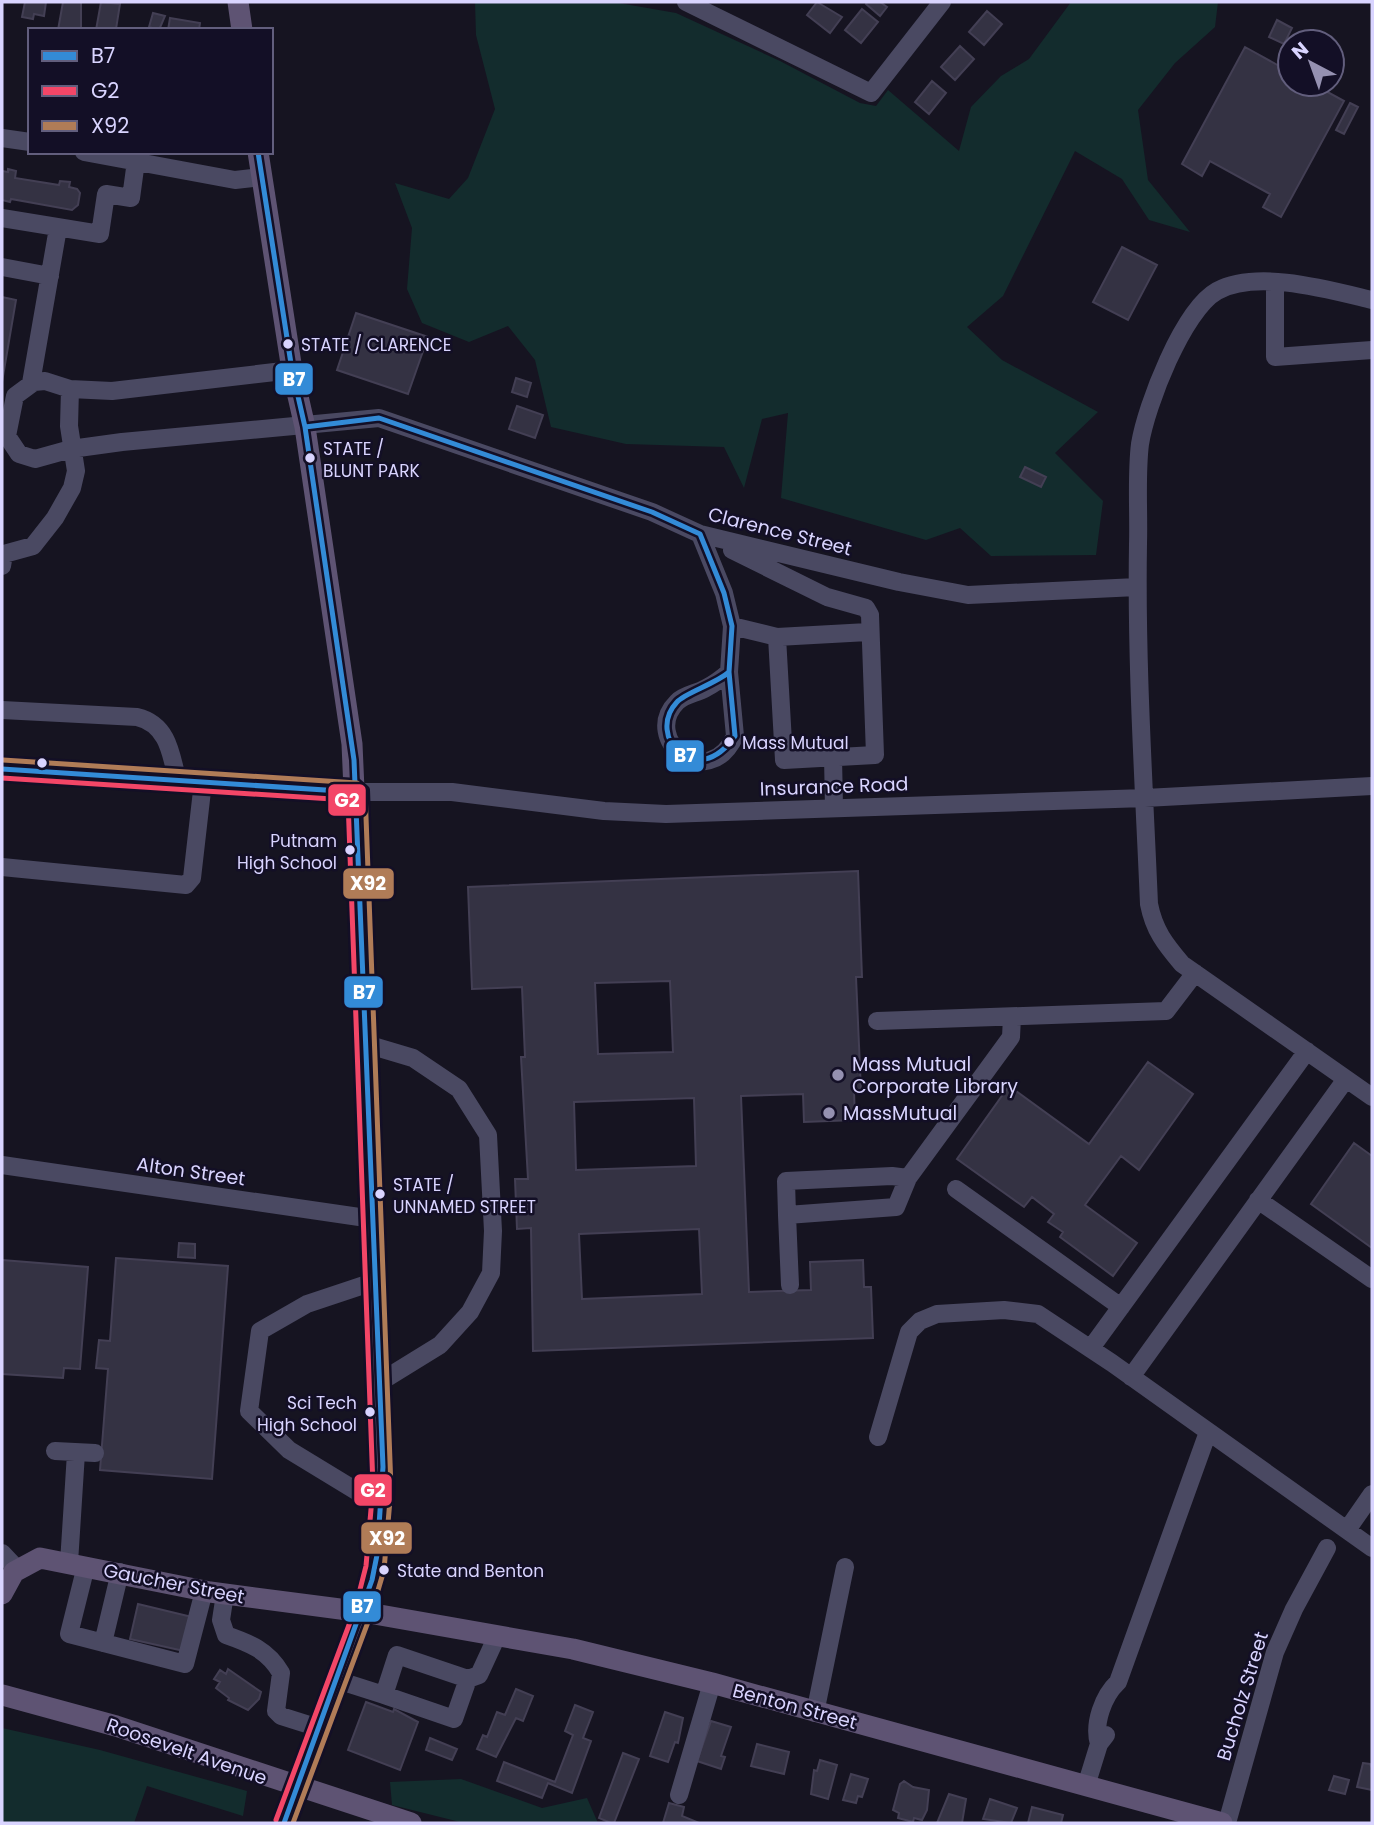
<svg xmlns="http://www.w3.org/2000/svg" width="1374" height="1825" viewBox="0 0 1374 1825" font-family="Poppins,sans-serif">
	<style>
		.green { fill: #132c2d }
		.building { fill: #343243; stroke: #433f54; stroke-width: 2; fill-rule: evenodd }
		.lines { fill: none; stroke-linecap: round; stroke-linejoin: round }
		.minor { stroke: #4a4962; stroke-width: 18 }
		.major { stroke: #5e5373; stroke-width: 21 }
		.major-bridge { stroke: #5e5373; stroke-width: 21 }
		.bus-1-casing { stroke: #130f26; stroke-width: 10 }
		.bus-2-casing { stroke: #130f26; stroke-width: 10 }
		.bus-3-casing { stroke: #130f26; stroke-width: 10 }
		.bus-1 { stroke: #338bd7; stroke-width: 5 }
		.bus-2 { stroke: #f34667; stroke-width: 5 }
		.bus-3 { stroke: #b07c57; stroke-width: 5 }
		.bus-dot { fill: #d9d4ff; stroke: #130f26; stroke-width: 2.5 }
		.poi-dot { fill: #9591b1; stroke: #130f26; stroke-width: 2.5 }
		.labels { text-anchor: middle; stroke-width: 5; stroke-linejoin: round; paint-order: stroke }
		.bus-label { font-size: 17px; fill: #d9d4ff; stroke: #130f26; text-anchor: start }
		.street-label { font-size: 19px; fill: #d9d4ff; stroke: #130f26 }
		.poi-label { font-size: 19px; fill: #d9d4ff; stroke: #130f26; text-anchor: start }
		.line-badge { stroke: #130f26; stroke-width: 2.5 }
		.badge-label { font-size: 19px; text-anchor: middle; font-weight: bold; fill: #fff }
	</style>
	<rect width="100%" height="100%" fill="#161421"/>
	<path class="green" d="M475,2H613L676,13L780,61L860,103L876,106L888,90L959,151L971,107L1001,76L1029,59L1071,2H1218L1215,27L1175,63L1138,110L1148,180L1190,232L1149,220L1122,179L1075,151L1003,296L967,327L1002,360L1098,412L1055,453L1103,501L1096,555L991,556L960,528L926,540L781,498L788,413L762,419L744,488L724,447L626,444L551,427L535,360L508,326L469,342L422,323L407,289L412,228L395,183L449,199L468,178L495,109L476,35Z
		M2,1728L100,1750L247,1791L243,1816L147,1786L134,1823H2Z
		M461,1779L542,1808L587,1798L598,1823H464L392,1805L390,1782Z"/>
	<path class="building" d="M25,2H46L44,16L34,14L33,19L22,17Z
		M63,2H81V29L58,30Z
		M101,2L120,4L116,29L96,30Z
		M817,2L842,17L830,33L807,15Z
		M867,2H880L887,7L880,16L866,4Z
		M862,9L878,22L861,43L845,30Z
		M987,11L1002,24L984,45L969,32Z
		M153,13L165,16L159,30L149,27Z
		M170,18L200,23L199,30H168Z
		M1277,20L1292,28L1284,44L1269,37Z
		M960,46L974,59L955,80L941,67Z
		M1245,47L1290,72V84H1313L1344,101L1281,217L1263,207L1270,194L1210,161L1202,176L1182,164Z
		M932,81L946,93L929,114L915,102Z
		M1350,103L1358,107L1344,134L1336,130Z
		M8,169L16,171L15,178L59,185L60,181L70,182L69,187L77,189L80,193L78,205L72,210L11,199L10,202L2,200V171L8,172Z
		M1122,247L1157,265L1128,320L1093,302Z
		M2,297L16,300L2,382Z
		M356,313L428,337L408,394L337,370Z
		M516,378L531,383L527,397L512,392Z
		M517,406L543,415L535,438L509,429Z
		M1025,467L1046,477L1041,487L1020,477Z
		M858,871L862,977H856L861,1091H854L855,1120L804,1122L803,1094L741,1096L749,1292L811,1290L810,1262L863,1260L864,1287H871L873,1338L533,1351L531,1228L517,1229L515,1179H528L521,1057H525L522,987L472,989L468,887ZM670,981L673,1052L598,1054L595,983ZM694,1098L696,1166L576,1170L574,1102ZM699,1229L702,1294L582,1299L579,1234Z
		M1148,1062L1193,1094L1139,1170L1121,1156L1085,1205L1137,1243L1113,1276L1060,1237L1063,1232L1048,1222L1054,1214L1032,1197L1024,1207L957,1159L1009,1086L1089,1144Z
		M1354,1143L1372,1156V1248L1311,1204Z
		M179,1243L195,1244V1258L178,1257Z
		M116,1258L228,1266L212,1479L100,1470L108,1369L96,1368L99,1340L110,1341Z
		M2,1260L88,1267L80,1369L64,1368L63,1378L2,1374Z
		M138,1604L192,1617L184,1651L130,1639Z
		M228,1669L261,1692L259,1699L248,1710L228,1700L229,1698L216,1688L220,1682L214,1679L220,1670L226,1674Z
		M516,1689L533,1696L523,1721L516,1718L496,1757L477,1749L483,1735L487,1737L497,1712L505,1715Z
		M366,1702L393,1712L394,1709L418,1722L400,1770L348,1750Z
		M575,1705L593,1712L583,1738L591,1741L572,1793L548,1783L542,1798L497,1781L504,1762L555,1782L573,1735L565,1731Z
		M665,1712L683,1718L678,1743L675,1742L668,1762L650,1756Z
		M711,1721L731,1727L721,1756L725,1757L721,1769L697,1761Z
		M430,1738L457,1749L452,1760L426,1750Z
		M757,1744L789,1752L784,1774L751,1766Z
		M623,1753L639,1759L614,1823H611L599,1818Z
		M820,1760L837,1765L828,1799L811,1794L814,1770L817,1771Z
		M1363,1763L1370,1764L1372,1768V1790L1357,1787Z
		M851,1774L868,1779L862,1797L858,1796L856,1803L843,1800Z
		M1334,1776L1349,1780L1345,1794L1329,1790Z
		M904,1781L913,1787L929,1790L927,1810L922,1820L914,1818L913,1822L898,1818L899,1813L893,1810L900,1784Z
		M949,1794L966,1799L962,1823H937Z
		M990,1799L1017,1808L1011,1823L983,1819Z
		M669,1803L684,1807L682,1816L699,1823H663Z
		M1032,1807L1063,1815L1061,1823H1028Z"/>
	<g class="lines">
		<path class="minor" d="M686,2L871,93L942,2
			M2,138L30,142
			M84,152L235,180L262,177
			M2,218L100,234L106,194L131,198L136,161
			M2,267L50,276
			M1275,283V357L1372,350
			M1372,300C1330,290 1257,269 1217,291C1183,310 1146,406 1140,444C1136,476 1139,512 1138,544C1136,664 1144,785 1149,904C1154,930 1165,944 1182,964L1372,1097
			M292,370L112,391L70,389L45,381L34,382L15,396L7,436L19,454L35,459L71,449L122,442L379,418L652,512L700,534L899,582L968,595L1137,587
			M31,383L58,228
			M700,534L724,593L732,626L729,672
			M732,550L827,597L866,608L870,615L875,755L784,760L777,637L868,632
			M2,566L4,554L33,546L55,518L72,488L76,471L69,426L70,389
			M732,626L777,637
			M729,672L735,736C708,794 640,739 677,702C685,694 696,694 706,688C714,684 722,678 729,672Z
			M2,710L137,717C167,724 171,752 177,779
			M833,757L834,807
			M2,769L356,792H452L604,811L666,814L1145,798L1372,786
			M2,867L186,885L192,878L203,782
			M877,1021L1166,1011L1195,973
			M366,1044L413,1058L459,1089L488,1135L493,1231L491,1273L470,1312L440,1345L380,1382
			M2,1165L373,1219
			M908,1178L892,1176L786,1181L787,1215L896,1207L908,1178L1011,1037L1012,1017
			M956,1189L1121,1307
			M1258,1200L1372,1279
			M787,1215L790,1285
			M376,1281L307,1304L260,1331L249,1411L289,1450L381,1506
			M1091,1348L1307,1051
			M1131,1377L1346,1079
			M878,1437L909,1332L920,1321L937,1314L1004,1310L1038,1314L1112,1363L1372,1548
			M55,1451L95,1453
			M1347,1530L1372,1494
			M2,1553L18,1570
			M69,1563L76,1453
			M86,1566L69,1634L185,1664L204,1591
			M225,1594L221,1620L226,1635C249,1643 268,1650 281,1673L276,1711L281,1716L319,1728
			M103,1643L120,1572
			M468,1679L454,1719L384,1695L397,1655L468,1679L479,1675L497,1636
			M337,1680L384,1695
			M815,1713L845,1567
			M1099,1744C1093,1724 1103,1696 1118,1682L1208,1432
			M1086,1786L1099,1744L1106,1735
			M679,1795L712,1683
			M1227,1823L1275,1652L1294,1609L1327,1548"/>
		<path class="major" d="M238,2L242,30
			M258,152L292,370L305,427L352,744L382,1427C382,1474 384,1522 375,1568C364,1625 333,1691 312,1746
			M2,1594L14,1572L40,1558L210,1592L363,1612L573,1649L712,1683L1222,1823
			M2,1695L116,1726L411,1823"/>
		<path class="major-bridge" d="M284,1823L312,1746"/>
		<g class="bus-1-casing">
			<path id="bus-1" d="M258,152L292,370L305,427L354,760L383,1467L377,1555L372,1580L284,1823
				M305,427L379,418L652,512L700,534L724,593L732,626L729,672
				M729,672L735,736C696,792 645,736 677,702C685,693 715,684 729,672Z
				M2,769L356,792"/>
		</g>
		<g class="bus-2-casing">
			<path id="bus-2" d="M2,778L348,800L373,1487L366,1566L355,1609L276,1820"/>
		</g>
		<g class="bus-3-casing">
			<path id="bus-3" d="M3,760L357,783L365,790L391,1488L384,1570L371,1614L293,1823"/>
		</g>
		<use href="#bus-1" class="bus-1"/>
		<use href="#bus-2" class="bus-2"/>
		<use href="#bus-3" class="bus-3"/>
	</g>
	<g class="bus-dot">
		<circle cx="288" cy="344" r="6"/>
		<circle cx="310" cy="458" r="6"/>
		<circle cx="729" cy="742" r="6"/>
		<circle cx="42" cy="763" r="6"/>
		<circle cx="350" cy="850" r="6"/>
		<circle cx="380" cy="1194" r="6"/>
		<circle cx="370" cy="1412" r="6"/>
		<circle cx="384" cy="1570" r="6"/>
	</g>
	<g class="poi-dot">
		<circle cx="838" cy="1075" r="7"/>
		<circle cx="829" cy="1113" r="7"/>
	</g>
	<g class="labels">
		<g class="bus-label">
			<text x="301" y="351">STATE / CLARENCE</text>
			<text x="323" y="455">STATE /<tspan x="323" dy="22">BLUNT PARK</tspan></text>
			<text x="742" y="749">Mass Mutual</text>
			<text x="337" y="847" text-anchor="end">Putnam<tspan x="337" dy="22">High School</tspan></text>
			<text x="393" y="1191">STATE /<tspan x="393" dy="22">UNNAMED STREET</tspan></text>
			<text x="357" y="1409" text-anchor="end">Sci Tech<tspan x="357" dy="22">High School</tspan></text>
			<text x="397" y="1577">State and Benton</text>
		</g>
		<g class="street-label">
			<text transform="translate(780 531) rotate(14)" y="7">Clarence Street</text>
			<text transform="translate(834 786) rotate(-2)" y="7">Insurance Road</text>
			<text transform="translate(191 1171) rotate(8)" y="7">Alton Street</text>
			<text transform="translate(174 1583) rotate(11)" y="7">Gaucher Street</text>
			<text transform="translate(1242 1696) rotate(-73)" y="7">Bucholz Street</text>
			<text transform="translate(795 1706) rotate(15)" y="7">Benton Street</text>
			<text transform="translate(187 1751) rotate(19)" y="7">Roosevelt Avenue</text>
		</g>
		<g class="poi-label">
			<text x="852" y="1071">Mass Mutual<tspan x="852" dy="22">Corporate Library</tspan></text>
			<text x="843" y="1120">MassMutual</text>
		</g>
	</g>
	<g class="line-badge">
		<rect x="274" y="362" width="40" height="34" rx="7" fill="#338bd7"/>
		<rect x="665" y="739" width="40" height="34" rx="7" fill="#338bd7"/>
		<rect x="327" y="783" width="40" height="34" rx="7" fill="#f34667"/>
		<rect x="342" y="867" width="53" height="33" rx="7" fill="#b07c57"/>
		<rect x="343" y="975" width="41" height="34" rx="7" fill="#338bd7"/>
		<rect x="353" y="1473" width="40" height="34" rx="7" fill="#f34667"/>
		<rect x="360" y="1521" width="53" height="34" rx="7" fill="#b07c57"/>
		<rect x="342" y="1590" width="40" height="33" rx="7" fill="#338bd7"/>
	</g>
	<g class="badge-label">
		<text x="294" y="386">B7</text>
		<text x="685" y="762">B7</text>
		<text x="347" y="807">G2</text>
		<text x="368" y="890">X92</text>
		<text x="364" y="999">B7</text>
		<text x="373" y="1497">G2</text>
		<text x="387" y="1545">X92</text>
		<text x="362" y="1613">B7</text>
	</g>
	<rect width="1374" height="1825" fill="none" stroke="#d9d4ff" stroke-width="7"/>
	<rect x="28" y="28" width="245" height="126" fill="#130f26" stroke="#625e7d" stroke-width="2"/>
	<rect x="42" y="51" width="35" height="10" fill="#338bd7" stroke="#625e7d" stroke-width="2"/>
	<text x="91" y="63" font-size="21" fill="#d9d4ff">B7</text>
	<rect x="42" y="86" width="35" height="10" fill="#f34667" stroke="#625e7d" stroke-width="2"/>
	<text x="91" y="98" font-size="21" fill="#d9d4ff">G2</text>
	<rect x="42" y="121" width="35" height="10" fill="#b07c57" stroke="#625e7d" stroke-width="2"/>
	<text x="91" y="133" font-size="21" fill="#d9d4ff">X92</text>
	<g transform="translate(1311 63) rotate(319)"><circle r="33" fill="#130f26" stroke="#625e7d" stroke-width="2"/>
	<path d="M0-5L12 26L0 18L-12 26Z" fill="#9591b1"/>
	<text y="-10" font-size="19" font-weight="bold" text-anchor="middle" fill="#d9d4ff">N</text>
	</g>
</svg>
